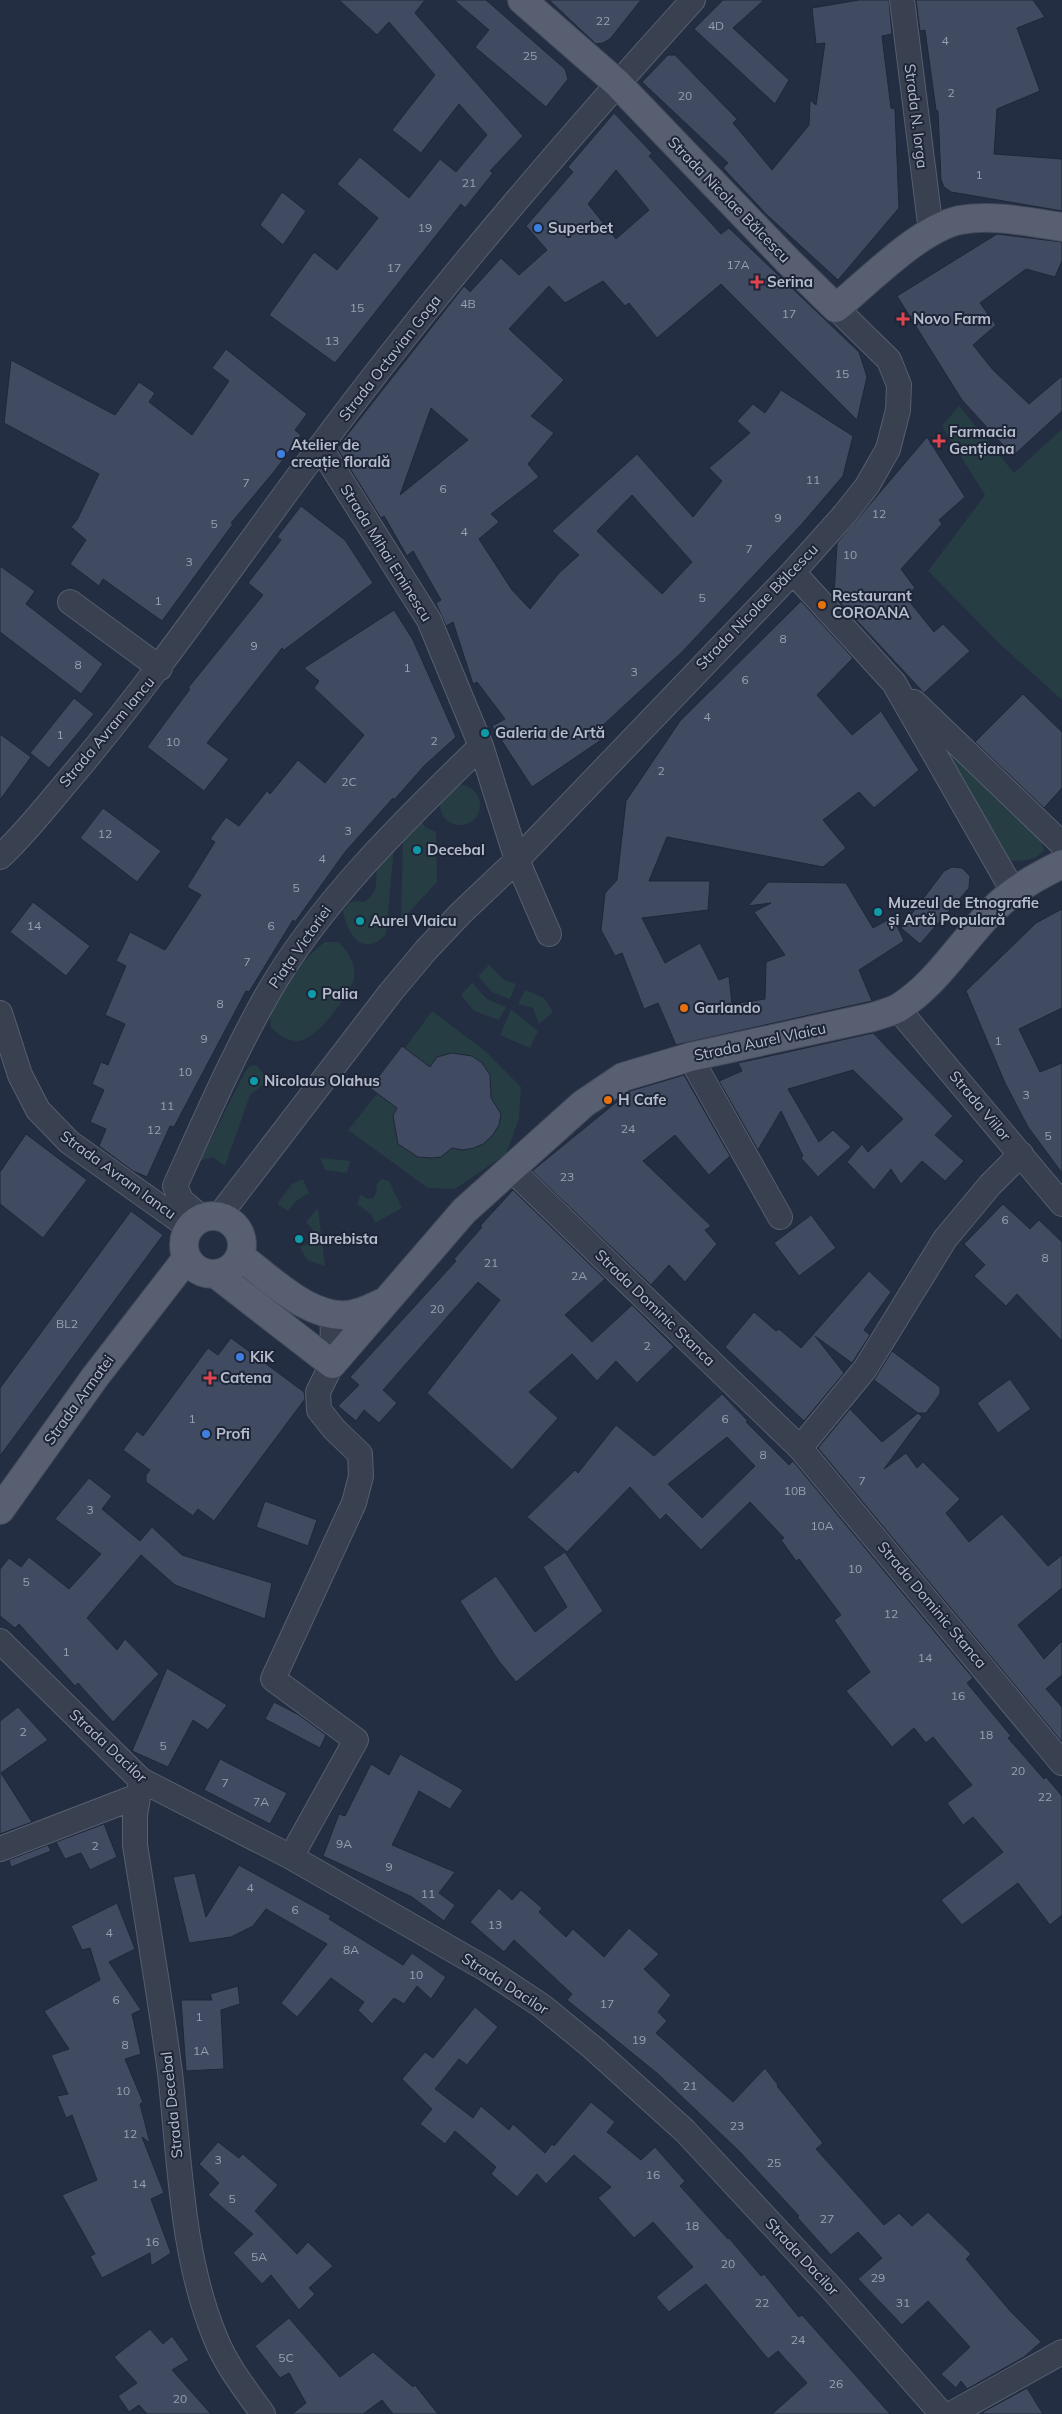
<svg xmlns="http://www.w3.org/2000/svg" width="1062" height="2414" viewBox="0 0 1062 2414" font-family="Mulish,sans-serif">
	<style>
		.green { fill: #263d43 }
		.building { fill: #404b62; stroke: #1f2739; fill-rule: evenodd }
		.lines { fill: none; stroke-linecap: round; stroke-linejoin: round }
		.minor-casing { stroke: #565e6f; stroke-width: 26 }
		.major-casing { stroke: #42495b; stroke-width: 30 }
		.minor { stroke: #394151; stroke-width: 24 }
		.major { stroke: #575f71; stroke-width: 28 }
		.shop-dot { fill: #3f7fe0; stroke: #1d2537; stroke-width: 2 }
		.health-dot { fill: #e0444e; stroke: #1d2537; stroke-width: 2 }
		.food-dot { fill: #e8710a; stroke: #1d2537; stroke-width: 2 }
		.culture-dot { fill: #0f9aa8; stroke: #1d2537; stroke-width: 2 }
		.labels { text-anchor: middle; stroke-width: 4; stroke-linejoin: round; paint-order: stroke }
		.number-label { font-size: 12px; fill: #98a0b2 }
		.street-label { font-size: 15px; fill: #b5bccc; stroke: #1d2537 }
		.poi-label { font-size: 15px; font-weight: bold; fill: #b5bccc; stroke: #1d2537; text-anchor: start }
	</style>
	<rect width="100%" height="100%" fill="#242e42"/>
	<path class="green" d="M959,406L1014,473L1062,429V700L1002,646L928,571L985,495L942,426Z
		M954,752L1038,833L1044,850C1035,862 1023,860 1009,861L947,756Z
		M440 805a20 20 0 1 1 40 0a20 20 0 1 1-40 0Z
		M421,820L425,827L436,832L437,882L401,921L403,840Z
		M394,846L386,934C364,959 347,935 343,911C348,902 353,899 364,902C384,890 371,875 380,860C383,855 390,850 394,846Z
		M325,942H339C349,953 359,968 352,984C346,999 315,1041 298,1041C286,1041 280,1035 271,1028C271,1023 269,1016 270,1012C275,993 308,954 325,942Z
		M489,965L504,980L516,984L510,999L492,992L478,976Z
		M472,983L487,999L506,1007L499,1020L474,1011L461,995Z
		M525,990L544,998L553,1012L539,1024L533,1008L518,1004Z
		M511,1009L538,1031L530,1048L500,1035Z
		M432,1011L485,1051L521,1087L519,1118L506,1154L455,1189L428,1188L348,1130L377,1094L370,1088L401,1046L405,1048Z
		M256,1065L267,1078L264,1084L250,1095L225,1166L213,1157L200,1161L245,1072L250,1066Z
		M320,1158L350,1161L347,1173L325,1170Z
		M303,1179L309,1193L296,1201L288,1211L277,1204L292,1184Z
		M382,1179L389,1181L402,1208L375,1223L372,1215L357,1204L361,1194L367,1199L373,1198L376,1193L377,1183Z
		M318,1208L325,1266L307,1260L300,1247C310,1244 313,1241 314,1231L306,1222Z"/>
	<path class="building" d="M339,0H425L415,13L523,136L490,171L493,173L465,208L461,204L335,363L269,315L314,252L337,270L378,218L337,184L360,157L409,198L440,159L456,172L487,135L459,104L421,153L392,130L435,75L389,22L377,35Z
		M454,0H486L565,69L568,79L546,107L475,47L489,30Z
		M549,0H641L610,39L603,43L596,44Z
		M723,0H764L733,28L789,80L775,104L694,29Z
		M859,0H889L892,34L882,36L891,108L895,109L899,208L838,280L767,215L723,168L728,163L642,82L668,55H675L737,119L733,123L772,170L809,125L810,100L816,105L825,43L816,44L812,8Z
		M916,0H1033L1045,17L1017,28L1040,91L997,109L994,154L1062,159V211L951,192L944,187L941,180L938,111L936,110L925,30L920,31Z
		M614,113L652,153L649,156L721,234L729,228L859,352L867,377L857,420L721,284L657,338L629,303L625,306L603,281L565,303L549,286L509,329L564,380L531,416L554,433L528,464L539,477L491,514L499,522L479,539L512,590L530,609L559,573L579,555L552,531L637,454L693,517L722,481L709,468L750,433L737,421L753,404L765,413L781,390L853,436L843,476L801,525L682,652L601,727L607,736L532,787L492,726L505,719L477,682L473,684L453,622L446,626L436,603L441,600L413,551L407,556L384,516L381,518L337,448L464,286L470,292L501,258L519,275L547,250L526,226L573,172L568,167ZM616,170L649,210L616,239L588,204ZM431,408L468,440L400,495ZM632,495L692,562L662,594L597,531Z
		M282,192L306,211L283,245L260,225Z
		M997,234L1062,242V261L1055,277L1026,269L980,303L996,325L973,345L993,370L1029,404L1062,376V411L1013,456L962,400L897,296Z
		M226,349L307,414L295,430L301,435L273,473L231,523L233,524L162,621L103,579L99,586L70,564L86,540L71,527L77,520L99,474L4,423L11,360L115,415L139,382L155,393L149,402L192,435L229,381L212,368Z
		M927,437L965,497L939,520L942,524L901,569L915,588L905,596L934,632L943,624L970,651L924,693L834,596L837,543Z
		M301,506L345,540L373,583L284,650L282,648L207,743L229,759L204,791L147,747L190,689L188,688L263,595L248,583L281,540L277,537Z
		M0,566L35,591L26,604L103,664L81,694L0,632Z
		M801,601L853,658L817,695L852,735L881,711L919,770L874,808L859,792L823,820L846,848L823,867L667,837L649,881H710L708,910L642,918L665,963L700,943L719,980L729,976L732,1004L765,999L766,962L785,955L754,912L771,903L748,906L768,882L846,883L873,928L893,917L904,941L859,970L872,1001L676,1045L658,1003L644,1009L622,953L615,956L601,930L605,893L617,880L626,801L680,721Z
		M394,610L413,640L456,737L424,766L394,800L393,798L345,852L295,922L293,920L249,992L246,991L174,1127L170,1126L147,1177L133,1171L99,1146L106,1129L90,1122L104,1090L92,1084L101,1062L108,1065L125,1024L105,1015L126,966L116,961L130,932L165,950L201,895L187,887L215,842L210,839L226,817L239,826L267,791L270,794L298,760L325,783L364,735L314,688L319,681L304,668Z
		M1023,694L1062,732V788L1044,808L975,742Z
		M74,698L94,714L49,768L30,753Z
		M0,734L31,757L0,800Z
		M103,808L161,851L137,882L80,838Z
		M952,867L962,868L970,876L969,888L920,944L901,928L944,871Z
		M33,902L90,946L66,976L10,932Z
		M1062,909V1008L1019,1029L1040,1072L1062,1063V1173L1028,1127L1005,1083L966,991L1036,923Z
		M873,1033L953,1116L935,1135L964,1161L945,1181L922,1161L901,1184L891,1169L874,1190L847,1162L862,1144L868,1152L903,1119L853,1070L788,1089L819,1142L833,1130L851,1147L818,1177L801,1158L803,1156L781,1111L758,1150L719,1081L742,1071L738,1063Z
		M402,1046L430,1067L437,1057L452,1053L472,1056L482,1063L490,1075L491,1098L501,1114L499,1125L492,1136L483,1144L474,1148L463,1150L452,1148L441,1157L432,1158L418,1157L398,1144L393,1116L397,1108L370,1088Z
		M684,1075L730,1156L709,1175L675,1135L643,1161L711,1226L705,1230L717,1244L685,1282L669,1265L651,1285L532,1171L630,1091Z
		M26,1134L87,1180L43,1238L0,1204V1172Z
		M513,1190L605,1279L565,1315L592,1342L632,1305L674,1347L637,1383L616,1361L597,1381L572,1354L529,1392L558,1418L512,1470L427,1393L500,1300L478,1282L383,1390L397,1403L379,1423L364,1410L356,1421L338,1406L359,1385L350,1377L456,1261L454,1259L482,1227L480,1226Z
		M1003,1204L1030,1229L1039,1220L1062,1242V1341L1017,1294L1006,1306L974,1276L985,1265L964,1244Z
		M131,1211L163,1235L0,1456V1388Z
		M811,1215L836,1248L799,1276L774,1243Z
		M869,1271L891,1292L864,1330L870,1335L852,1363L815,1336L844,1373L804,1421L725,1347L754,1312L776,1331L779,1329L801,1348Z
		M231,1338L304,1392L305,1399L214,1521L198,1509L193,1516L146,1482V1475L150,1470L123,1450L137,1431L143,1436L208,1348L218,1355Z
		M892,1351L940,1387V1394L926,1413H918L874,1380Z
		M1010,1379L1031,1409L998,1433L977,1403Z
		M722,1394L748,1421L746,1422L789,1465L793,1461L973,1678L967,1683L1011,1736L1008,1738L1044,1779L1046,1777L1062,1796V1915L1050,1925L1018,1883L962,1925L941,1900L1003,1852L973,1817L963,1825L947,1803L972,1785L933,1737L926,1743L914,1728L892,1747L846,1691L870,1672L834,1620L841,1615L799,1559L796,1561L781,1540L784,1538L750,1502L701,1550L666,1514L660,1520L630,1487L567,1552L527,1517L575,1470L578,1473L616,1425L654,1456ZM727,1437L755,1466L702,1518L668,1484Z
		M850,1409L882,1442L918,1413L922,1417L884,1469L906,1453L917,1468L923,1462L960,1499L946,1513L969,1542L1002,1514L1048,1566L1062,1555V1588L1018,1625L1044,1659L1062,1641V1675L1046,1689L1062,1707V1742L818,1448Z
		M89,1478L112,1496L102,1509L140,1541L152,1527L182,1555L272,1583L265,1619L175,1585L141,1555L87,1618L117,1650L125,1639L159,1674L113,1722L78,1683L75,1686L19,1624L15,1628L0,1616V1569L9,1558L21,1567L29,1557L69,1589L101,1554L55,1519Z
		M265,1501L317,1520L308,1546L256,1527Z
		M565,1552L603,1611L516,1682L498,1660L460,1601L496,1576L535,1632L567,1607L543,1567Z
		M167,1668L227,1705L208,1730L193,1720L168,1767L132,1751Z
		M274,1702L299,1715L326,1735L320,1748L265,1719Z
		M18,1707L48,1740L1,1773L32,1822L0,1834V1721Z
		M400,1754L463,1790L450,1809L419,1791L392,1845L455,1872L439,1893L455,1905L444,1921L412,1897L323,1856L339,1814L345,1816L371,1764L389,1775Z
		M220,1759L287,1793L270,1824L204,1790Z
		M104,1824L117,1857L90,1870L81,1853L65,1859L56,1842Z
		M48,1845L51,1851L11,1867L9,1860Z
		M239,1865L331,1916L329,1919L403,1965L412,1953L446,1977L431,1999L417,1986L404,2004L394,1998L372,2024L358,2010L364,2002L331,1978L297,2017L281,2003L327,1944L266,1909L253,1926L231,1937L189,1943L173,1877L195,1873L206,1917Z
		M499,1888L512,1900L521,1890L542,1908L539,1912L566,1937L573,1929L604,1957L629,1928L659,1954L644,1969L671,1995L658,2012L667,2021L656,2033L733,2102L765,2068L778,2085L777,2086L823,2143L816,2149L884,2225L899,2213L912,2226L928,2212L971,2254L966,2259L1011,2312L1041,2342L1024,2357L967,2389L961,2381L956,2388L941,2374L970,2347L928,2301L902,2325L858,2279L882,2258L858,2232L831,2255L797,2217L799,2216L739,2151L658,2074L567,2000L572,1994L514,1940L504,1952L470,1922Z
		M117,1903L135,1949L109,1962L141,2010L132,2014L141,2054L125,2059L143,2102L140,2104L150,2143L142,2137L164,2193L151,2199L171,2253L151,2266L150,2253L102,2278L90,2256L95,2254L62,2195L97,2180L72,2115L66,2118L57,2096L68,2094L51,2055L69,2049L44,2011L100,1980L90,1948L82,1950L71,1926Z
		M238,1986L240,2004L221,2010L224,2069L186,2071L181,2000H212L210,1994Z
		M475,2007L498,2027L467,2065L459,2059L435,2089L473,2118L481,2106L509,2130L513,2124L545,2153L552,2144L554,2146L591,2102L615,2122L607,2132L641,2160L655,2147L685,2181L680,2186L728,2239L729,2238L761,2276L764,2274L799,2317L802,2315L890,2414H772L807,2383L778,2351L768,2359L706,2284L669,2312L656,2297L693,2267L653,2222L634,2238L598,2198L611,2187L574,2155L546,2184L537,2174L517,2197L491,2174L496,2167L455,2131L445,2144L420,2124L432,2109L402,2079L425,2052L433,2058Z
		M218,2142L239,2158L243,2154L278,2185L255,2211L297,2254L308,2242L333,2266L309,2288L315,2294L299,2310L271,2275L262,2284L233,2253L253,2234L208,2195L219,2183L199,2164Z
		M289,2318L340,2377L373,2352L413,2387L415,2385L438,2414H393L382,2400L363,2414H292L306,2403L289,2373L280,2378L255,2346Z
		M150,2329L163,2344L172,2336L189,2360L172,2370L211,2414H147L139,2405L129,2412L118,2396L137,2383L114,2357Z
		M1027,2388L1043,2414H984L983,2412Z"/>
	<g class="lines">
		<g class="minor-casing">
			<path id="minor" d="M902,0L931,231
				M320,447L429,620L481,746L517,860L549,934
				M793,572L894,683L1013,891
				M70,602L160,668
				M914,702L1062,844
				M0,857C28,831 52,799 77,770C164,666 239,555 320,447C436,291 563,143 693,0
				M897,1008L1062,1204
				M0,1013L20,1075L38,1110L69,1142L190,1228
				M690,1057L780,1217
				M510,1168L800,1448L1062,1763
				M219,1216L390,993L426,950L461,913L517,860L793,572L844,515L867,486L888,449L898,410L899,385L889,360L836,308
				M202,1218L181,1200L175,1186C204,1122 232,1057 267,995C320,902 404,821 481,746
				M800,1448L865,1369L945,1239L990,1185L1021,1154
				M0,1641L141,1780L291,1857L486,1969L542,2006L592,2047L685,2131L832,2289L942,2414
				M141,1780L135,1815V1845C147,1921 160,1997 170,2073C180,2161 181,2254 215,2337C226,2365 245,2389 263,2414
				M0,1849L138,1796
				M291,1857L356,1740L273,1679L354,1503L361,1476L360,1454L334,1429L319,1410L318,1392L332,1364L333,1315
				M951,2414L1062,2352"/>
		</g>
		<g class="major-casing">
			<path id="major" d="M522,0L617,83L787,260L836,308C868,282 920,228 960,220C993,214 1029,222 1062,227
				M184 1245a29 29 0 1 1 58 0a29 29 0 1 1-58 0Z
				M241,1257C271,1279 316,1326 357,1313C366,1311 374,1306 382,1303
				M216,1274L332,1364L464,1211L583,1104L623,1077L690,1057L873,1017C881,1014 891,1012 898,1008C936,985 961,942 992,911C1012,890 1036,877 1062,864
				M0,1510L95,1377L187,1258"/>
		</g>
		<use href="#minor" class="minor"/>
		<use href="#major" class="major"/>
	</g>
	<g class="shop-dot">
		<circle cx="538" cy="228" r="5"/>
		<circle cx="281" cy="454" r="5"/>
		<circle cx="240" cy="1357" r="5"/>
		<circle cx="206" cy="1434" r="5"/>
	</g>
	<g class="health-dot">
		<path d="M754.5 274.5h5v5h5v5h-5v5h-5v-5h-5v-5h5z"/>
		<path d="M900.5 311.5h5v5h5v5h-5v5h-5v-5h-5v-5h5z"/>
		<path d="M936.5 433.5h5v5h5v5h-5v5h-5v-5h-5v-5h5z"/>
		<path d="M207.5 1370.5h5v5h5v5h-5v5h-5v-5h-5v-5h5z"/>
	</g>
	<g class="food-dot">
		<circle cx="822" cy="605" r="5"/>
		<circle cx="684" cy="1008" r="5"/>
		<circle cx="608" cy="1100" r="5"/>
	</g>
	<g class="culture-dot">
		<circle cx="485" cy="733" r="5"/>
		<circle cx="417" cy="850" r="5"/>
		<circle cx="878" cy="912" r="5"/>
		<circle cx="360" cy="921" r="5"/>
		<circle cx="312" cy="994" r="5"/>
		<circle cx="254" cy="1081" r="5"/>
		<circle cx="299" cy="1239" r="5"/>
	</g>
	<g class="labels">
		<g class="number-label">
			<text x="603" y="25">22</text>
			<text x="716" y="30">4D</text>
			<text x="945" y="45">4</text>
			<text x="530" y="60">25</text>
			<text x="951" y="97">2</text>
			<text x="685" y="100">20</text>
			<text x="979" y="179">1</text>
			<text x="469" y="187">21</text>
			<text x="425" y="232">19</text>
			<text x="738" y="269">17A</text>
			<text x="394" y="272">17</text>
			<text x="468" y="308">4B</text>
			<text x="357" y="312">15</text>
			<text x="789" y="318">17</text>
			<text x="332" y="345">13</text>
			<text x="842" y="378">15</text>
			<text x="813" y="484">11</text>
			<text x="246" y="487">7</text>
			<text x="443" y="493">6</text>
			<text x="879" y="518">12</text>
			<text x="778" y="522">9</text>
			<text x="214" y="528">5</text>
			<text x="464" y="536">4</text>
			<text x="749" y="553">7</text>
			<text x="850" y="559">10</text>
			<text x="189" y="566">3</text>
			<text x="702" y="602">5</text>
			<text x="158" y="605">1</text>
			<text x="783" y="643">8</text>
			<text x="254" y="650">9</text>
			<text x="78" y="669">8</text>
			<text x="407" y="672">1</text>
			<text x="634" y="676">3</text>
			<text x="745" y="684">6</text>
			<text x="707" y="721">4</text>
			<text x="60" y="739">1</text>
			<text x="434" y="745">2</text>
			<text x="173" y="746">10</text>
			<text x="661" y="775">2</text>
			<text x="349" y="786">2C</text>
			<text x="348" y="835">3</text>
			<text x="105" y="838">12</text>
			<text x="322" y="863">4</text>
			<text x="296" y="892">5</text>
			<text x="34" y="930">14</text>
			<text x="271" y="930">6</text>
			<text x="247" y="966">7</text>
			<text x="220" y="1008">8</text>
			<text x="204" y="1043">9</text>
			<text x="998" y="1045">1</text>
			<text x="185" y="1076">10</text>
			<text x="1026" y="1099">3</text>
			<text x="167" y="1110">11</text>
			<text x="628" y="1133">24</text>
			<text x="154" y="1134">12</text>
			<text x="1048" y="1140">5</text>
			<text x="567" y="1181">23</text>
			<text x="1005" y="1224">6</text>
			<text x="1045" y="1262">8</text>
			<text x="491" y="1267">21</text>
			<text x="579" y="1280">2A</text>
			<text x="437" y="1313">20</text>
			<text x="67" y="1328">BL2</text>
			<text x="647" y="1350">2</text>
			<text x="192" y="1423">1</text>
			<text x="725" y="1423">6</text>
			<text x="763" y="1459">8</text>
			<text x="862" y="1485">7</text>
			<text x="795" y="1495">10B</text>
			<text x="90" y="1514">3</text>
			<text x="822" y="1530">10A</text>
			<text x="855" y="1573">10</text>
			<text x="26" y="1586">5</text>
			<text x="891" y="1618">12</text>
			<text x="66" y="1656">1</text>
			<text x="925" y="1662">14</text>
			<text x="958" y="1700">16</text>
			<text x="23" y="1736">2</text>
			<text x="986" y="1739">18</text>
			<text x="163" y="1750">5</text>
			<text x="1018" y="1775">20</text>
			<text x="225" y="1787">7</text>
			<text x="1045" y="1801">22</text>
			<text x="261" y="1806">7A</text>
			<text x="344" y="1848">9A</text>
			<text x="95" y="1850">2</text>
			<text x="389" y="1871">9</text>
			<text x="250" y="1892">4</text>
			<text x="428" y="1898">11</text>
			<text x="295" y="1914">6</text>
			<text x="495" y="1929">13</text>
			<text x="109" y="1937">4</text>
			<text x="351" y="1954">8A</text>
			<text x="416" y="1979">10</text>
			<text x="116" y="2004">6</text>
			<text x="607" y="2008">17</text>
			<text x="199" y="2021">1</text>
			<text x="639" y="2044">19</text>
			<text x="125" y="2049">8</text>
			<text x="201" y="2055">1A</text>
			<text x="690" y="2090">21</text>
			<text x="123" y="2095">10</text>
			<text x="737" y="2130">23</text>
			<text x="130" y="2138">12</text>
			<text x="218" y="2164">3</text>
			<text x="774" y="2167">25</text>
			<text x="653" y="2179">16</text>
			<text x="139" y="2188">14</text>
			<text x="232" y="2203">5</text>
			<text x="827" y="2223">27</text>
			<text x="692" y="2230">18</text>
			<text x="152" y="2246">16</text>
			<text x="259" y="2261">5A</text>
			<text x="728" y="2268">20</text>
			<text x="878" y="2282">29</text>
			<text x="762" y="2307">22</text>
			<text x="903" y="2307">31</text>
			<text x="798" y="2344">24</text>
			<text x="286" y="2362">5C</text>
			<text x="836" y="2388">26</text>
			<text x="180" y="2403">20</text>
		</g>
		<g class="street-label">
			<text transform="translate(916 116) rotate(83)" y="5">Strada N. Iorga</text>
			<text transform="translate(729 200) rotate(46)" y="5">Strada Nicolae Bălcescu</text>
			<text transform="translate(390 358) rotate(-52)" y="5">Strada Octavian Goga</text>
			<text transform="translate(386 553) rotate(58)" y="5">Strada Mihai Eminescu</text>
			<text transform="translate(757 607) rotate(-46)" y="5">Strada Nicolae Bălcescu</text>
			<text transform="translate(107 732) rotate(-50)" y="5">Strada Avram Iancu</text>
			<text transform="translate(300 947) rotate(-55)" y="5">Piața Victoriei</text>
			<text transform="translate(760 1042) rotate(-12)" y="5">Strada Aurel Vlaicu</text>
			<text transform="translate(980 1106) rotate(50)" y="5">Strada Viilor</text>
			<text transform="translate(118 1175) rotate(36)" y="5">Strada Avram Iancu</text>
			<text transform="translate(655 1308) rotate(44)" y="5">Strada Dominic Stanca</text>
			<text transform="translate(79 1400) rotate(-54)" y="5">Strada Armatei</text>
			<text transform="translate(932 1605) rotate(50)" y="5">Strada Dominic Stanca</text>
			<text transform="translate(108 1746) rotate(43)" y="5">Strada Dacilor</text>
			<text transform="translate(505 1984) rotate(33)" y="5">Strada Dacilor</text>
			<text transform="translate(172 2105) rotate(-96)" y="5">Strada Decebal</text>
			<text transform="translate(802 2257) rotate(47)" y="5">Strada Dacilor</text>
		</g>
		<g class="poi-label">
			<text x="548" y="233">Superbet</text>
			<text x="767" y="287">Serina</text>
			<text x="913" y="324">Novo Farm</text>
			<text x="949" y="437">Farmacia<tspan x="949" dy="17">Gențiana</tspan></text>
			<text x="291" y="450">Atelier de<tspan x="291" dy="17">creație florală</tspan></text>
			<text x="832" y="601">Restaurant<tspan x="832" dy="17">COROANA</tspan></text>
			<text x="495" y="738">Galeria de Artă</text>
			<text x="427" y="855">Decebal</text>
			<text x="888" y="908">Muzeul de Etnografie<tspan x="888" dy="17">și Artă Populară</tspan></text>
			<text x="370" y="926">Aurel Vlaicu</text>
			<text x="322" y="999">Palia</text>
			<text x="694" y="1013">Garlando</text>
			<text x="264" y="1086">Nicolaus Olahus</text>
			<text x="618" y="1105">H Cafe</text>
			<text x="309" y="1244">Burebista</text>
			<text x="250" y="1362">KiK</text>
			<text x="220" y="1383">Catena</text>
			<text x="216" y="1439">Profi</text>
		</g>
	</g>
</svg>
